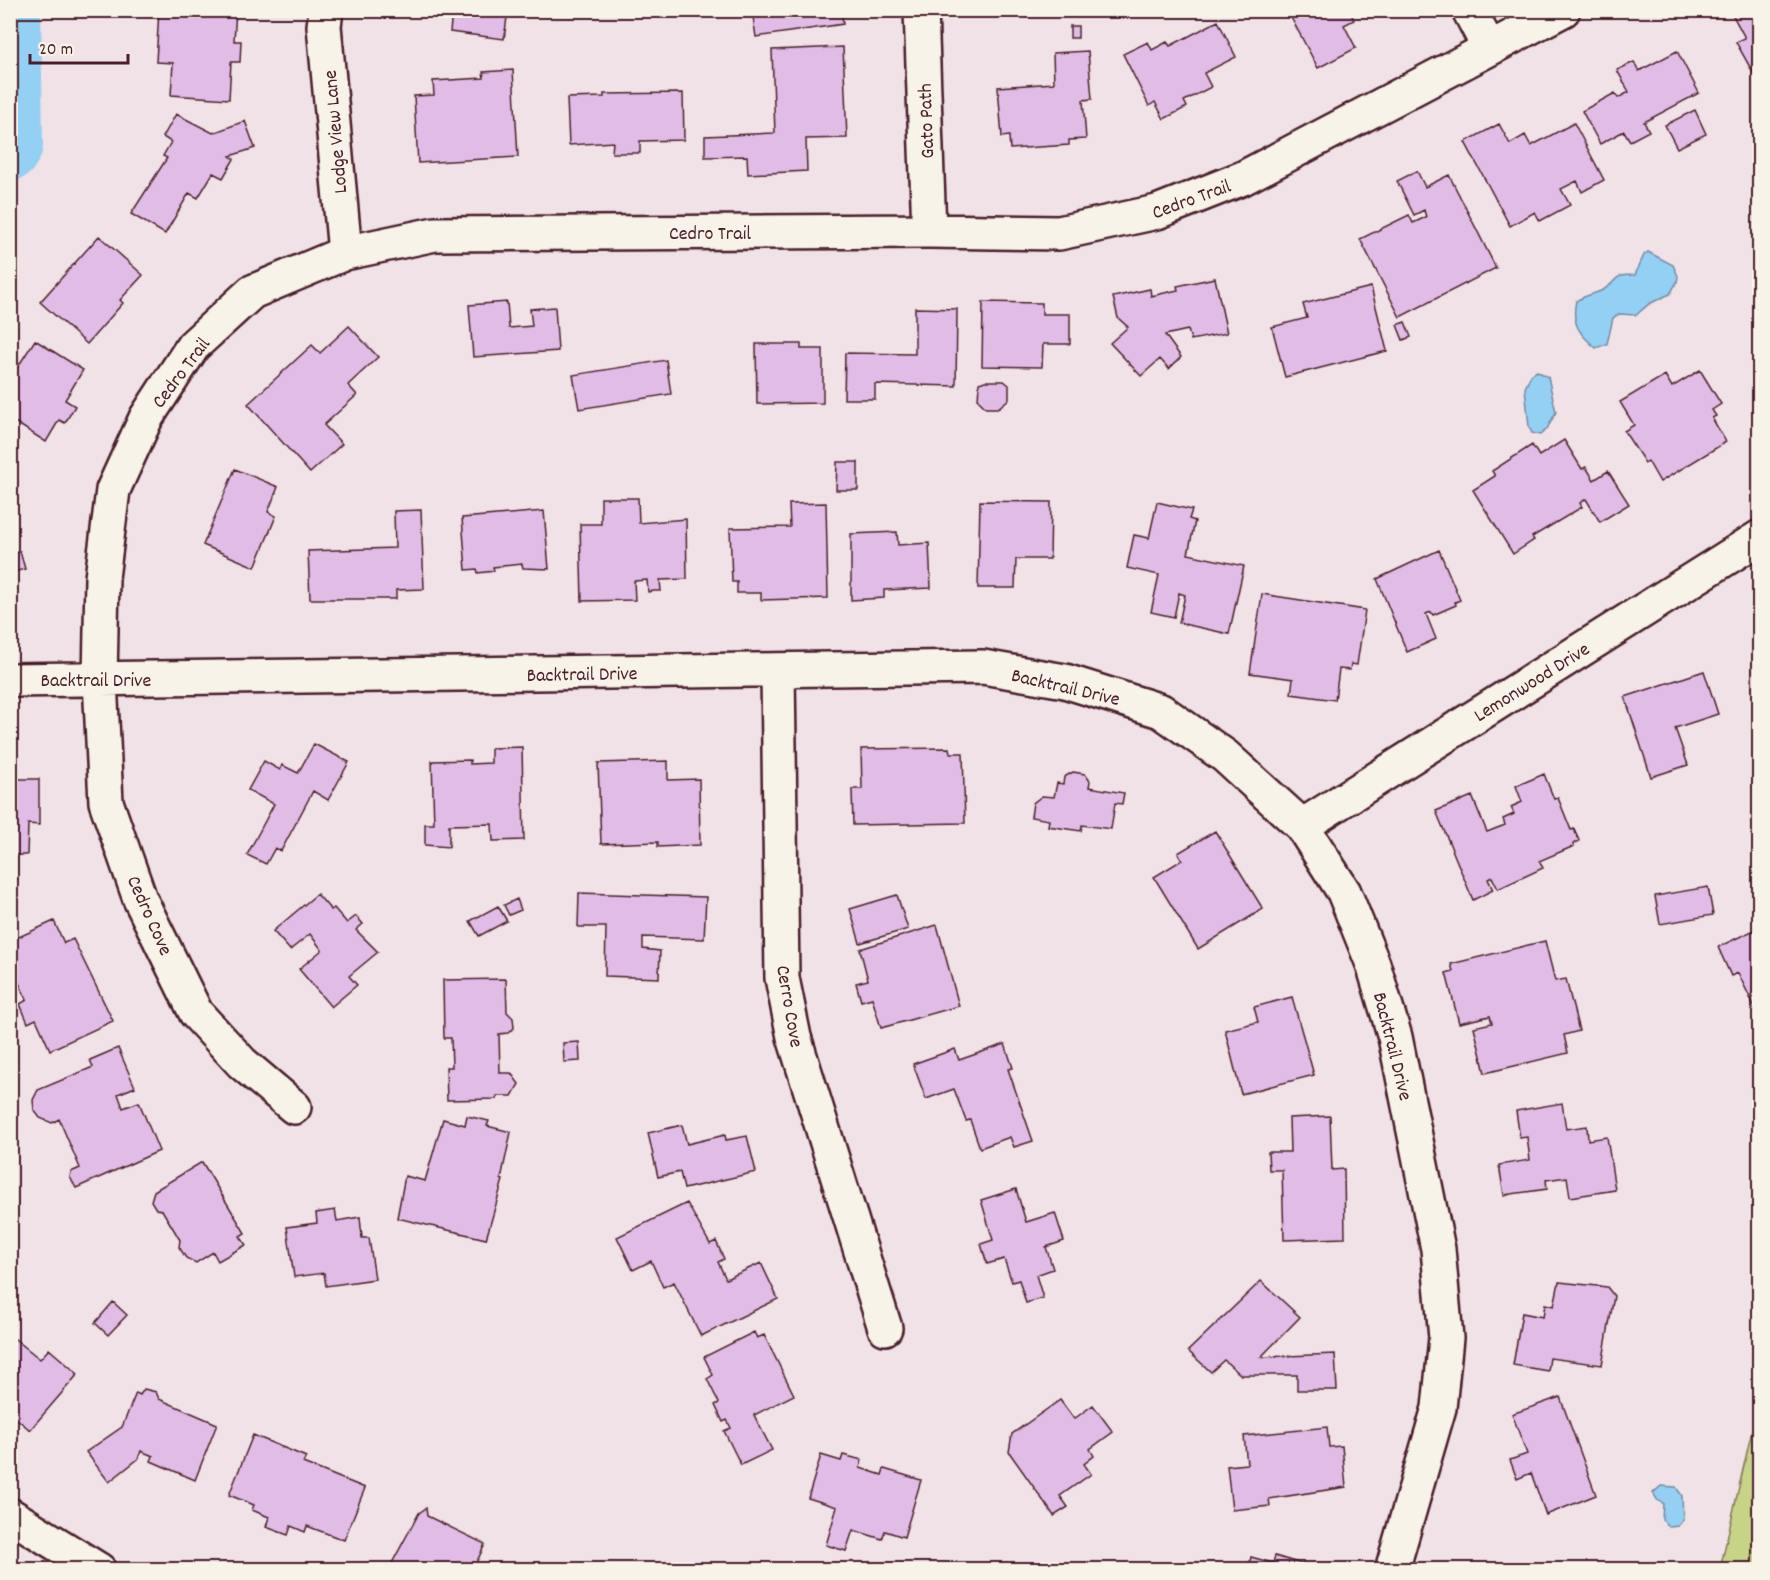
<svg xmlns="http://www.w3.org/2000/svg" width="1770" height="1580" viewBox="0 0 1770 1580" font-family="Dekko,sans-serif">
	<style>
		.green { fill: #c7d387; stroke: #887959; stroke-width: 1.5 }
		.water { fill: #94cff4; stroke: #7689a4; stroke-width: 1.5 }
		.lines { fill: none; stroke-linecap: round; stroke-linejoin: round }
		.river { stroke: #94cff4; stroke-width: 58 }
		.building { fill: #e1bce6; stroke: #4a1f2b; stroke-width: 1.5 }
		.minor-casing { stroke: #4a1f2b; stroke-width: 38 }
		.minor { stroke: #f7f3e8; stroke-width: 33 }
		.labels { text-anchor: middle; stroke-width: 4.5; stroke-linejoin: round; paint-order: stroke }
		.street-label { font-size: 20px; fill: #4a1f2b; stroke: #f7f3e8 }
	</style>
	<rect width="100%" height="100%" fill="#f0e2e7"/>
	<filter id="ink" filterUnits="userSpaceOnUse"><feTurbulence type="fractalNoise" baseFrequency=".0167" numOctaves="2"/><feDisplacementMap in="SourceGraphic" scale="12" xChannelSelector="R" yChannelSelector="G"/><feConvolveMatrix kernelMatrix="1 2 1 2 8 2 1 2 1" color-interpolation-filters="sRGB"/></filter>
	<g filter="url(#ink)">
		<path class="green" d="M1759,1400V1569H1720Z"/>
		<path class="water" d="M1648,252L1673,265L1678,276L1677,282L1670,294L1649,304L1636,315L1619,314L1613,318L1607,344L1596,348C1579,334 1571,323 1576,301C1585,295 1595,294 1603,290C1621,280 1609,275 1635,275L1644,255Z
			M1537,371L1548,377L1556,412L1547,429L1540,435L1532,433L1529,427L1525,388L1531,375Z
			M1661,1486L1676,1487L1682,1496L1683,1520L1678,1526L1670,1527L1662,1520L1663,1503L1658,1501L1653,1493Z"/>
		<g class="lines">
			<path class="river" d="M10,152L14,145L12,10"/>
		</g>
		<path class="building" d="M159,10H236L234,41H241L240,62H231L229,99L171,95L173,63L156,62Z
			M448,10H508L504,39L450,32L452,11Z
			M752,10H841L843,24L756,37Z
			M1287,10H1349L1354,20L1344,25L1356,48L1318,68Z
			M1730,10H1760V85L1736,42L1745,38Z
			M1218,21L1236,57L1204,73L1211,87L1184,101L1187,107L1164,119L1155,102L1149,106L1123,54L1148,42L1152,50L1167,42L1170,46Z
			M1070,26H1078V38H1070Z
			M843,47L847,138L806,139L807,171L748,174L747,156L705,157V136L775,133L772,50Z
			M1088,51L1092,99L1083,100L1086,139L1069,140V145L1010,149L1009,136L1002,137L998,87L1054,83L1053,53Z
			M1677,51L1699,93L1644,122L1649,131L1630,141L1624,131L1600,144L1582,111L1615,93L1618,98L1629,92L1617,70L1634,62L1639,71Z
			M513,70L518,157L418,163L414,96L434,95L433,81L484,78L483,72Z
			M683,93L684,140L640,141V153H612L613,142L569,145L567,98L604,97V94Z
			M1695,110L1706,134L1677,148L1665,125Z
			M176,114L213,133L245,121L255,148L230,156L234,159L223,178L213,173L198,198L189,193L165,234L131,214L167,158L163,156L171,142L163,137Z
			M1574,123L1604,180L1582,192L1577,181L1561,189L1570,205L1540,221L1535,212L1510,226L1465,142L1499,124L1510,144L1525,135L1531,146Z
			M1417,171L1425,187L1449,175L1496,268L1400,317L1360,239L1409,215L1413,223L1426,217L1424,210L1414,215L1397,181Z
			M99,236L143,275L120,300L123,303L87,344L40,302Z
			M1215,278L1227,333L1191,340L1188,330L1165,335L1181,357L1169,369L1160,359L1141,376L1110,343L1128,327L1118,318L1113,297L1150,289L1151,296L1178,290L1177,286Z
			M1371,287L1387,351L1285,377L1272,327L1307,318L1303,304Z
			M507,302L509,328L532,326L530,309L555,307L558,351L473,357L469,305Z
			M983,302L1042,303V314H1070V344H1043L1042,367L982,366Z
			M915,308L957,309L956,386L875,384V399H844L845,353L915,354Z
			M1405,322L1411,337L1403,340L1397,325Z
			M349,326L378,357L348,385L357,395L324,425L342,444L310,473L248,404L312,345L320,353Z
			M35,340L83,370L65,400L75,406L65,423L59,420L46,442L10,419V379Z
			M756,344H801V349H823V403L757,404Z
			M666,360L671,394L579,409L573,375Z
			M1700,370L1721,404L1712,410L1716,416L1712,418L1726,442L1660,482L1648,461L1645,463L1624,431L1634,425L1620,402L1665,375L1672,387Z
			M985,381H1004L1009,385V399L998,408H986L978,400L979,383Z
			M1564,440L1582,469L1586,467L1594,480L1608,471L1629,504L1600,522L1586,499L1580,503L1582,507L1532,537L1534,540L1513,554L1473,490L1495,476L1492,471L1532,445L1539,456Z
			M837,462H858V490H836Z
			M235,469L278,487L268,512L276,516L255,567L203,545Z
			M601,498H638L639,523L686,519L687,579L660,580L661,591H654L648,592L647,580L634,581L635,600L582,601L580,524H601Z
			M980,501L1051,502L1050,559H1016L1015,588H978Z
			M1157,502L1192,510L1189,519L1195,521L1188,554L1244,566L1229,634L1179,623L1185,595L1179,593L1174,617L1151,612L1159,575L1127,568L1134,535L1149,538Z
			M826,503L828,598L761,600V593H737V582H732L730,528L790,527L789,504Z
			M421,510L424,589L396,590V599H310L308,551L395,548L394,511Z
			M544,511L549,569L523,568L522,564L493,567L494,571L478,573L477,569L466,570L462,518Z
			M897,532L898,545L929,543L931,588L884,590V598L851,600V534Z
			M10,550L11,554L20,551L25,569L10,573Z
			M1439,550L1460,600L1455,602L1456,605L1433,615L1431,612L1426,614L1436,639L1407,652L1377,579Z
			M1262,594L1365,610L1357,665L1351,664L1350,670L1339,669L1335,700L1291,694L1293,679L1250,673Z
			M1704,671L1718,714L1675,728L1688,765L1651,777L1625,697Z
			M314,744L349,762L328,800L313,791L281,851L275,848L266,864L247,855L274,804L248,790L264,761L280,770L282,765L298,773Z
			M522,747L524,840L493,841L492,824L449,825V847L425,845V824H434L432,761L470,760V764L491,763V748Z
			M949,748L950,753H963L965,823L853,825L852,789H862L861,749Z
			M668,761V780L699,779L700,845L658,847V842L601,844L598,763Z
			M1073,772L1085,774L1090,781L1089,787L1124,793L1122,804L1115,803L1111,829L1082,825L1081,831L1048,826L1049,820L1031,817L1033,803L1042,796L1054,797L1057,783L1063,784L1064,777Z
			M1544,774L1554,799L1558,798L1571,830L1574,829L1579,841L1573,844L1574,846L1539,861L1543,868L1498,889L1492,877L1488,879L1493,890L1473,900L1436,811L1472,796L1487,832L1505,825L1503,819L1514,814L1511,807L1522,802L1516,786Z
			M10,779H39V825L28,824L27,855H10Z
			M1215,831L1263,909L1198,949L1154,877L1182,860L1178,853Z
			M1708,887L1713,915L1660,924L1655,896Z
			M579,893L706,897L704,939L643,937V949L660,951L659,978L605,976L606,927H578Z
			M317,894L331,910L334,908L347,923L356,916L363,924L356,930L378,952L349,976L357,985L331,1007L299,969L322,950L310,934L290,950L273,931Z
			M897,895L908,929L860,943L850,909Z
			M517,899L521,910L509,915L504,905Z
			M498,906L507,921L479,936L470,921Z
			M54,921L64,943L73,939L113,1021L50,1050L36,1019L28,1023L20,1004L27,1000L10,963V941Z
			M937,925L959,1006L881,1028L872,998L861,1001L856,983L868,980L860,949Z
			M1754,930L1760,943V1018L1738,973L1731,976L1718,947Z
			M1545,941L1555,981L1566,979L1579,1031L1564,1035L1568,1053L1485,1073L1474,1027L1492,1023L1490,1016L1459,1023L1446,973L1453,971L1451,964Z
			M506,979L507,1012L513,1018L514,1028L508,1033L499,1034L500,1073H511L519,1084L512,1096H497V1099L447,1100L446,1067H452L451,1038H444L443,980Z
			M1292,997L1314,1075L1241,1094L1225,1030L1258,1022L1254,1007Z
			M579,1042L580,1061L564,1062L563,1043Z
			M1005,1044L1013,1068L1008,1069L1033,1141L1014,1147L1010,1137L980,1148L970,1120L966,1121L954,1089L926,1099L913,1064L955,1049L959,1060Z
			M118,1048L135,1087L118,1094L123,1108L139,1102L159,1151L76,1188L70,1177L71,1172L80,1168L59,1119L52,1123L40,1118L34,1110L33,1100L38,1090L93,1067L90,1060Z
			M1562,1103L1566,1129L1587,1126L1588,1140L1607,1137L1615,1190L1570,1197L1567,1177L1546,1180L1547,1189L1504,1195L1499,1165L1530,1160L1527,1137L1520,1138L1516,1111Z
			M467,1116L489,1121L487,1126L511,1132L501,1179L503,1180L486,1239L397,1218L405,1176L425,1181L443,1119L465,1125Z
			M1330,1116L1332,1170L1344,1169L1345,1238L1284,1240L1282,1170H1269L1268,1152H1290L1289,1118Z
			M682,1125L687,1144L725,1135L726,1140L747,1136L756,1172L684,1189L680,1172L658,1177L648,1133Z
			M202,1162L245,1233L240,1236L246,1245L218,1261L213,1252L196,1263L186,1258L179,1247L180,1240L162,1210L156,1209L151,1201L154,1191Z
			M1016,1189L1026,1222L1055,1213L1064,1241L1046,1247L1053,1269L1036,1275L1043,1298L1026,1303L1019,1280L1012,1282L1004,1259L987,1264L981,1244L993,1240L981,1200Z
			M687,1203L710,1244L716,1241L724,1259L718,1262L726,1279L761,1263L778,1299L701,1336L674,1282L663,1287L651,1261L633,1270L617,1237Z
			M335,1210L337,1221L360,1217L362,1238H369L375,1279L326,1286L324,1273L294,1277L287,1227L317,1223L316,1213Z
			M1261,1281L1300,1317L1261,1357L1335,1354L1337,1390H1297V1375H1241L1224,1360L1211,1372L1188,1351Z
			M1559,1282L1607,1287L1614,1296L1602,1365L1550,1358L1548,1371L1513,1365L1522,1313L1543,1317L1545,1304L1554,1306Z
			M113,1302L127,1315L108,1335L95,1323Z
			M754,1332L757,1338L764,1335L794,1395L754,1415L772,1450L741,1465L724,1431L731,1428L727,1420L723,1422L715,1405L719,1403L707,1379L713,1375L704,1357Z
			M10,1335L40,1359L49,1349L78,1374L30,1430L10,1413Z
			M144,1389L156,1392L159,1399L217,1424L195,1480L151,1461L153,1456L141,1451L138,1459L109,1482L86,1452L122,1427L136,1393L140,1395Z
			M1560,1397L1596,1495L1546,1515L1531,1473L1517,1479L1510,1460L1527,1454L1512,1414Z
			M1060,1400L1074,1419L1093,1405L1113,1432L1090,1449L1094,1456L1084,1464L1091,1474L1060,1496L1068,1507L1054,1516L1009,1452L1012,1434Z
			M1327,1427L1329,1447L1342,1446L1346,1487L1269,1499L1270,1506L1232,1510L1227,1466L1247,1464L1244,1436Z
			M253,1435L306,1457L303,1463L365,1488L344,1540L307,1526L305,1532L291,1526L288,1535L266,1527L269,1517L252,1510L254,1505L229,1495Z
			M821,1455L841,1461L843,1455L862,1460L860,1468L882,1475L884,1469L921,1480L904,1537L885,1531L882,1539L853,1530L846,1551L826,1545L837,1507L808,1498Z
			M426,1508L427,1516L485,1544L473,1570H399L391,1565L419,1513Z
			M1275,1556L1302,1564L1300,1570H1248L1251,1557L1273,1563Z"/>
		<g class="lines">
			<g class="minor-casing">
				<path id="minor" d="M326,10L324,26L345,253
					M921,10L929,231
					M1469,10L1489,48
					M778,670L782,978L794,1037L885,1328
					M10,680L983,667L1065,681L1161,711L1225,756L1302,826L1344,892L1373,964L1395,1037L1438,1249L1446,1338L1439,1408L1392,1570
					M1302,826L1760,537
					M294,1107L242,1063L196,1013L140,899L106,802L100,680L102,578L113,490L146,418L193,346L252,292L345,253L435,234L929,231L1059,233L1157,212L1243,178L1563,10
					M10,1515L99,1570"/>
			</g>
			<use href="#minor" class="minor"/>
		</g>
	</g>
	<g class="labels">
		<g class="street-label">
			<text transform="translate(925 121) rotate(-92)" y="7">Gato Path</text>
			<text transform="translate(334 132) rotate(-95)" y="7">Lodge View Lane</text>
			<text transform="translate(1191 198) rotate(-20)" y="7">Cedro Trail</text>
			<text x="710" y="239">Cedro Trail</text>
			<text transform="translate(180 372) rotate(-53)" y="7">Cedro Trail</text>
			<text transform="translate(582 673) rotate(-1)" y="7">Backtrail Drive</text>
			<text x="96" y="686">Backtrail Drive</text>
			<text transform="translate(1531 681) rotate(-32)" y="7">Lemonwood Drive</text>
			<text transform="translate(1066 686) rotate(13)" y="7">Backtrail Drive</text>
			<text transform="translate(151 915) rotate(66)" y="7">Cedro Cove</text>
			<text transform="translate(791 1006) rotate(80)" y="7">Cerro Cove</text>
			<text transform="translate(1394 1046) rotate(76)" y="7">Backtrail Drive</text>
		</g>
	</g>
	<rect width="1770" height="1580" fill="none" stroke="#f7f3e8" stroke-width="36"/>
	<rect x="18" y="18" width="1734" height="1544" fill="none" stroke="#4a1f2b" stroke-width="2" filter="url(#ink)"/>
	<path d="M30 54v9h98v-9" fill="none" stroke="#4a1f2b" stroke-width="3"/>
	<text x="39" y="54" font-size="18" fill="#4a1f2b" stroke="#f7f3e8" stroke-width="4.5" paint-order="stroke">20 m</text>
</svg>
